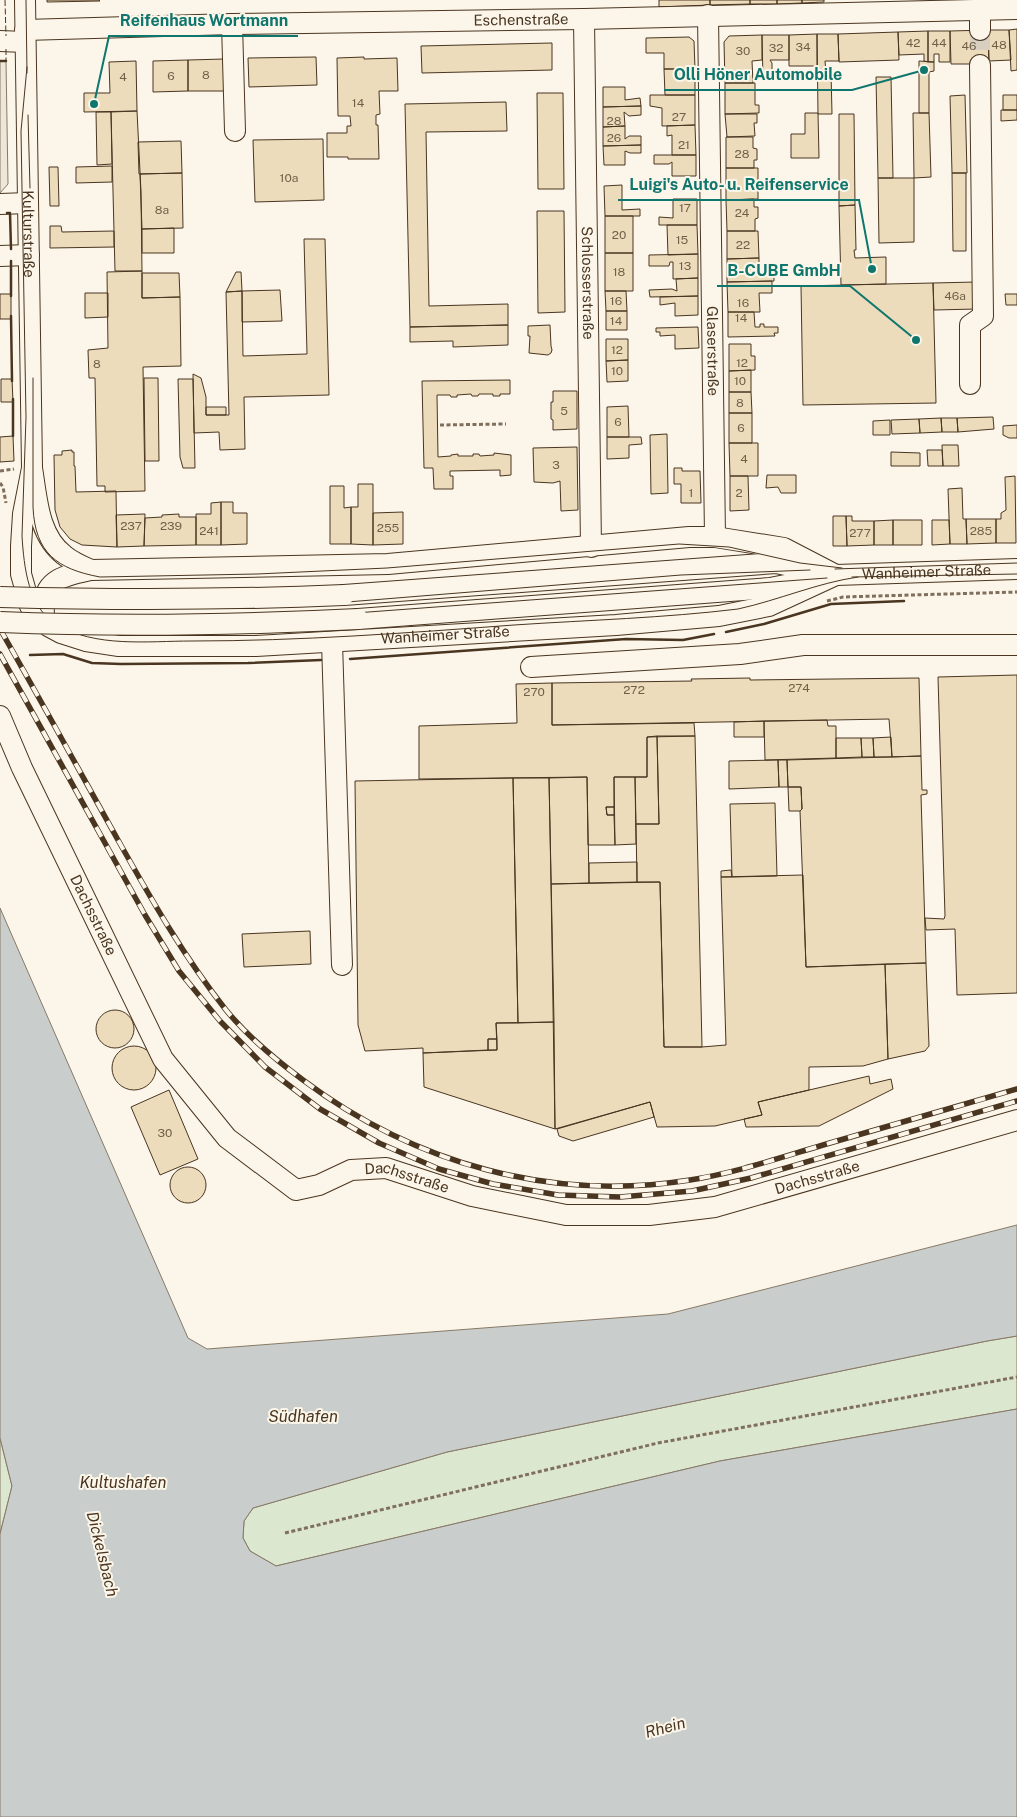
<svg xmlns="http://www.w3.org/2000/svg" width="1017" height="1817" viewBox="0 0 1017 1817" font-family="'Public Sans',sans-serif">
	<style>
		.green { fill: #dce7d0; stroke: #887966 }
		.parking { fill: #ede7d9; stroke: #887966 }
		.water { fill: #c9cecd; stroke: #887966 }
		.building { fill: #ecdcbc; stroke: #4a3520 }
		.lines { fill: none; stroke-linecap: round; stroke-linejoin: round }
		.minor-tunnel { stroke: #d8cfc1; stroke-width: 20; stroke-dasharray: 20 10; stroke-linecap: butt }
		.minor-casing { stroke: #4a3520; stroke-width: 22 }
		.path { stroke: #7f6f5c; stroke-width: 3; stroke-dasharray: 4 2.5; stroke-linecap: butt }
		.minor { stroke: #fbf6e9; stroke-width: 20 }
		.tram { stroke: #4a3520; stroke-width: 1 }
		.rail-casing { stroke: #4a3520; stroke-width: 5.5 }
		.rail { stroke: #fbf6e9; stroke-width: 4; stroke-dasharray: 11; stroke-linecap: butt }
		.minor-bridge-casing { stroke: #4a3520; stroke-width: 22; stroke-linecap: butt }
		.minor-bridge { stroke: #fbf6e9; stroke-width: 20 }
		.fence { stroke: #4a3520; stroke-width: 1; stroke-dasharray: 6 2.5; stroke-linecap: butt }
		.wall { stroke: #4a3520; stroke-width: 2.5 }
		.labels { text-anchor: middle; stroke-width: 4; stroke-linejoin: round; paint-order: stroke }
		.number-label { font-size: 12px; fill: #725f47 }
		.street-label { font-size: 15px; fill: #4a3520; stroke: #fbf6e9 }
		.water-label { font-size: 16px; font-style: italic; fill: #4a3520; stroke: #fbf6e9 }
		.leader { fill: none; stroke: #0f766e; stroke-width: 2 }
		.callout-dot { fill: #0f766e; stroke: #fbf6e9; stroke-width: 2 }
		.callout-label { font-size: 16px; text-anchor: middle; font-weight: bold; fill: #0f766e; stroke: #fbf6e9; stroke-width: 4; stroke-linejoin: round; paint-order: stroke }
	</style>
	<rect width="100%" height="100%" fill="#fbf6e9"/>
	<path class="green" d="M1017,1336V1409L720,1461L276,1566L250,1551L243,1538L244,1521L253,1508L447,1452L987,1341Z
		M0,1438L12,1486L0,1534Z"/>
	<path class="parking" d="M0,61H6L8,184L0,193Z"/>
	<path class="water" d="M0,908L188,1338L207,1349L668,1314L1017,1225V1336L987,1341L447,1452L253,1508L244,1521L243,1538L250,1551L276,1566L720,1461L1017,1409V1817H0V1534L12,1486L0,1438Z"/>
	<path class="building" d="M47,0H99L100,1L47,2Z
		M659,0H710V5L659,7Z
		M710,0H750V4L710,5Z
		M750,0H777V4H750Z
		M777,0H802V3L777,4Z
		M802,0H824V2L802,3Z
		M1017,29V70L1011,71L1009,30Z
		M988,30L989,64H951L950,31Z
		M988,30H1009L1011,60L989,61Z
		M928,31V62L924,61V54L899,55L898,32Z
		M928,31H950V62H939V54H934V62H928Z
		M898,32L899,60L839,62L838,34Z
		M817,34V66H789V35Z
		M817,34H838L839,61H825L826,73L831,72L832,114H818Z
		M762,35V60L752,61L753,83H725L724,42L729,36Z
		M762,35H789V60H770L772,63V80H763Z
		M689,37L694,41L695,69H664V53H646V38Z
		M552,43V70L422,73L421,46Z
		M316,57L317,85L249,87L248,58Z
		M364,57V59L397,58L398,91H379L380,114L376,115V125H378L379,159H348V157H327V133H347V126H351L350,116H338L337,58Z
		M224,59L225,91H188V60Z
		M188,60V91L153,92V61Z
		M136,61L137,111L84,112V93H110L109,62Z
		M919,61L934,62V71L929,72V113H919Z
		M664,69H695V95H665Z
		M876,77H891L893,178H878Z
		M725,83H755V105H759V113L725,114Z
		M603,87H625V100L640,98L641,106L603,107Z
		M537,93H563L564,189H538Z
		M650,95H695V125L662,126V108L650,106Z
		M965,95L967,173H952L950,96Z
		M1003,95H1017V110H1003Z
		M506,102L507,131L426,132L429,306L508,304V325L410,327L405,104Z
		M641,106V115L629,116L624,112L625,126L603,127V107Z
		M1001,110H1017V120L1001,121Z
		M137,111L141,192L142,271H115L111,112Z
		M96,112H111L112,164L97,165Z
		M805,113H818L819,158H791V134H805Z
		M913,113H929L931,177L914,178Z
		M725,114H757V123H754L755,136L727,137Z
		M839,114H854L855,205L839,206Z
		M695,125L696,155H672V135L667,136V126Z
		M625,126V139L629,136H641V145L603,146V127Z
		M726,137H753V148L757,149V160H754V168H726Z
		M323,139L324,200L255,202L253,140Z
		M181,141L182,173L139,174L138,142Z
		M641,145V153H630L625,151V165H604L603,146Z
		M654,155H696V176H672V162L669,164H654Z
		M112,166V182L76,183V167Z
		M49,167H58L59,206H50Z
		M726,168H758V199L726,200Z
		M182,173L183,228L142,229L140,174Z
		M952,173H966V251H953Z
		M878,178H914V242L879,243Z
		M622,185V210L640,209V216H605L604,186Z
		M673,199H697V225H659V217L673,218Z
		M754,199V207H758V218L755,219V231H727L726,200Z
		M855,205L856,250H854L855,258L886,257V284L841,285L839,206Z
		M537,211H564L565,312L538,313Z
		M605,216H633V253H605Z
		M667,225H697L698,254L668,255Z
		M50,226H61L62,232L114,231V247L50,248Z
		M174,228V253H142V229Z
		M727,231H758L759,258L727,259Z
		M304,239H325L329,395L244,397L245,449L220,450L219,432L194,433L193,374L201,378L206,397V415H229L226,292L242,291L243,356L307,354Z
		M605,253H633V291H605Z
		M698,254V278L673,279V262H670L669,266H649V255Z
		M759,258V274L761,276L767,271L774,270V281L727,282V259Z
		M142,271V298L180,297L181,366L143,367L145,491L105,492V486H97L95,378H89L88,350L108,348L107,272Z
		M236,272H241L242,291L226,292Z
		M142,273H179L180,297L142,298Z
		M698,278V296L650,297L649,290L672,289L677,291L676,279Z
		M772,281V293H759L760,312H728L727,282Z
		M976,282L977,309L934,310L933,283Z
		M933,283L936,403L803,405L801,286Z
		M280,290L282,321L242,322V291Z
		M605,291H626L627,311H606Z
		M85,293H108V317L85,318Z
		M0,294H11V319H0Z
		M1005,294H1017V305H1006Z
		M698,296V315L675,316V303L660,305V297Z
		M606,311H627V330H606Z
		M728,312H754L755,327H760V324H764V327H778V333H774L775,336L728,337Z
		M508,325V345L453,347V341L410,342V327Z
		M550,325L551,346L552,350L551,353L548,355L529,353L530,336H528V326Z
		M698,327L699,348L675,349V335L660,336V332H656V328Z
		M606,339H628V360L606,361Z
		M729,344H751V356H755V370L729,371Z
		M628,360V381L607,382L606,361Z
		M751,370V392H729V371Z
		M144,378H158L159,461H145Z
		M1,379H12L13,402H1Z
		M178,379H193L195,468H183L180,457Z
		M510,380V394H500V396H493V394H479L478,396H472L471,394L457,395V397H451L450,395H437L438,457L451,456V455L458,454V456H473V454H479L480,456L494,455V453L511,455V475L500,476V470L450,471V476H453V489H434L433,468H424L422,381Z
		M553,391H577V429L553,430V420L551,419V402H553Z
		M729,392H751L752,413H729Z
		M628,406L629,437H607V407Z
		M206,407H226V415H206Z
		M729,413H752V443H729Z
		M993,417L994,429L958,432L957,418Z
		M941,418L942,432L920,433L919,419Z
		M941,418H957L958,432H942Z
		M919,419L920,433L892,434L891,420Z
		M890,420V435H873V421Z
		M1017,425V438H1009L1003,435V426Z
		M667,434L668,493L651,494L650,435Z
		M13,436L14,461L0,462V437Z
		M607,437H641L642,444L629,445V458L607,459Z
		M729,443H758V476H730Z
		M942,445H958L959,466H943Z
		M577,447L578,510L561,511L560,481L553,483L534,482L533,448Z
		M72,450V452H74V466H75L76,492L116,491L117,547L82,545L70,539L60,527L55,510L54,455H62V451Z
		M927,450H942L943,466H928Z
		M891,452L920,453V466H891Z
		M674,468H682V471H700L701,503H681V484H674Z
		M767,475H796V493H781L778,487L766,488Z
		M730,476H748L749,510L730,511Z
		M1015,476L1016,543H996V519H1001V513L1006,510L1005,477Z
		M358,484H373V545L351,544V507H358Z
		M330,486H344V508L351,507V544H330Z
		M962,488L963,519H966L967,544H950L948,489Z
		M221,502H233V513H247V544L221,545Z
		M221,502V545H196V514H211V503Z
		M403,512V544L373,545V513Z
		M145,514L144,546L117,547L116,515Z
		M179,514V517H196V545L144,546L145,518L162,517V515Z
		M833,516H846L847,546H833Z
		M846,516H852V521H874V545L847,546Z
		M966,519H996V543L967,544Z
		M893,520V545H874V521Z
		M893,520H922V545H893Z
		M932,520H949L950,544L932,545Z
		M1017,675V993L957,995L955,929L926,930L925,918L944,919L945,916L938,677Z
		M750,678V680L919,678L921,756L892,757L889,719L552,725V683L692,681L691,679Z
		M552,683V725L694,723L695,736L647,737V777H614V807H606L607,815H614L615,845H588L587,777L419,779V726L517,723L516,684Z
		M827,720L828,726H836V758L765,760L764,721Z
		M764,721V737H734V722Z
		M657,736H695L702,1047H664L660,882H637L636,824H659Z
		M657,736L659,824H636L635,777H647V737Z
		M891,737L892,757H874L873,738Z
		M836,738H861L862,757L836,758Z
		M861,738H873L874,757H862Z
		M921,756L922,790H927V794L921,795L926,963L806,967L800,811L802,809L801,787H788L787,760Z
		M778,760H787L788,787H779Z
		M778,760L779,787L729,789V761Z
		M587,777L589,883L551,884L549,778Z
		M614,777H635L636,844L615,845Z
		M513,778L518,1023H496L497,1039H488V1050L423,1053V1048L365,1051L358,1025L355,781Z
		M513,778H549L554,1022L518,1023Z
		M788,787H801L802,809L800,811H789Z
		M775,803L777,876L732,877L730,804Z
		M606,807H614V815H607Z
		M637,862V882L589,883V863Z
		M731,870L732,877H721V871Z
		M803,875L806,967L885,964L888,1059L863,1066L809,1067V1090L758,1102L762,1115L715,1126L657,1127L650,1102L555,1129L551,884L660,882L664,1047H702L726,1045L721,877Z
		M310,931L311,964L244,967L242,934Z
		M926,963L929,1046L925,1051L888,1059L885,964Z
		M96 1029a19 19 0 1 1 38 0a19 19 0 1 1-38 0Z
		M554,1022L555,1129L424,1087L423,1053L497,1050L496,1023Z
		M488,1039H497V1050H488Z
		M112 1068a22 22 0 1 1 44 0a22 22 0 1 1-44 0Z
		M869,1076L870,1084L891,1079L893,1089L819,1126L746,1127L744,1119L762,1115L758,1102Z
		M169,1090L198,1159L160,1175L131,1107Z
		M650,1102L654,1117L573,1141L559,1136L557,1129Z
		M170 1185a18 18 0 1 1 36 0a18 18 0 1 1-36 0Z"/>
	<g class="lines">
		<path class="minor-tunnel" d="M980,30V65"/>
		<g class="minor-casing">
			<g id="minor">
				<path id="s1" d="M25,0L32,468C37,498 38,535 64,555C71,561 82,566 91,570"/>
				<path id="s2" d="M708,15L715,537"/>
				<path id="s3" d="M584,19L591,547"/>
				<path d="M232,24L235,131"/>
				<path id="s4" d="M25,30L232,24L584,19L1017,9"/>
				<path d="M980,30V9"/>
				<path d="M0,41L25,42"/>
				<path d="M0,204L28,203"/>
				<path d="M0,256L29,255"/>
				<path d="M970,384V325L983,316L980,65"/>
				<path id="s5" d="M32,468L23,514L21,546V574L30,606L48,626L61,633L86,641L119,646H256L616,625L719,616L769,606L836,575"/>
				<path d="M344,595L776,563L814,571"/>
				<path d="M44,614C41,579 63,576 91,570L388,564L689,537H715L784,548L836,575"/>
				<path id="s6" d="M358,619L770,588L836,575L1017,569"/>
				<path d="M332,642L342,965"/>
				<path d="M531,667L740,654L803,645H1017"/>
				<path id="s7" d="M0,716L22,768L163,1059L227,1138L296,1190L319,1185L351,1170L386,1168L472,1196L566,1215H649L715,1207L1017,1120"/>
			</g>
		</g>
		<path class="path" d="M440,425L506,424
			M0,471L14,469
			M0,483L3,487L6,503
			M827,601L843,597L1017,592
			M285,1533L658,1443L1017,1377"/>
		<use href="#minor" class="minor"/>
		<path class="tram" d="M26,0L27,73
			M27,67L21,131L26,417L22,536C24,567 28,607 56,624C95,648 148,641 192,641C299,641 407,633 514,625C589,620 664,618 738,609C779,600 817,583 858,577
			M28,115L30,188
			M33,378V507C35,553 57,569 100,577L257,574L387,568L679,544L729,547L800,563L842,568
			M835,569L1017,563
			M852,577L1017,574
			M0,604L89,607L347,602L681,575L810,570
			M0,615C118,619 236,618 355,613L827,578"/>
		<g class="rail-casing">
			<path id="rail" d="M0,629C40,699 79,770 118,840C151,899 184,957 226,1010C248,1037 276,1060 303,1080C415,1164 552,1202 690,1180C735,1173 779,1158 823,1145C888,1126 952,1108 1017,1089
				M0,654L145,915L179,971L220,1021L265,1067L320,1109L379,1143L439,1169L493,1184L558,1195L620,1197L692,1191L751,1178L1017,1101"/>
		</g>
		<use href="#rail" class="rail"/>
		<g class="minor-bridge-casing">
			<path id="minor-bridge" d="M0,597C115,600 229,600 344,595
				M0,622C119,627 239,625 358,619"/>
		</g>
		<use href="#minor-bridge" class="minor-bridge"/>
		<path class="fence" d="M5,0L6,36
			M6,49V61"/>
		<path class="wall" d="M0,61H6
			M7,213H10L11,249
			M11,261V296
			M11,316L12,381
			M13,399V436
			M726,632L764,624L831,604L904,601
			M30,655L63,654L92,663L121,664L248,663L321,660
			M350,659L626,639L683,640L714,634"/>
	</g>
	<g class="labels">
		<g class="number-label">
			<text x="913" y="47">42</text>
			<text x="939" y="47">44</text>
			<text x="999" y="49">48</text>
			<text x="969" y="50">46</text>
			<text x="803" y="51">34</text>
			<text x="776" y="52">32</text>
			<text x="743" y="55">30</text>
			<text x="206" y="79">8</text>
			<text x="171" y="80">6</text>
			<text x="123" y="81">4</text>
			<text x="358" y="107">14</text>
			<text x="679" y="121">27</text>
			<text x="614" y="125">28</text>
			<text x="614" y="142">26</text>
			<text x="684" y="149">21</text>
			<text x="742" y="158">28</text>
			<text x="289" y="182">10a</text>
			<text x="685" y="212">17</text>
			<text x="162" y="214">8a</text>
			<text x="742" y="217">24</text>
			<text x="619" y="239">20</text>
			<text x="682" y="244">15</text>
			<text x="743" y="249">22</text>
			<text x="685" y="270">13</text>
			<text x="619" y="276">18</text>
			<text x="955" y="300">46a</text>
			<text x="616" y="305">16</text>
			<text x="743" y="307">16</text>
			<text x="741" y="322">14</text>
			<text x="616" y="325">14</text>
			<text x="617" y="354">12</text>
			<text x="742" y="367">12</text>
			<text x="97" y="368">8</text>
			<text x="617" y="375">10</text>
			<text x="740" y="385">10</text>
			<text x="740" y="407">8</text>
			<text x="564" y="415">5</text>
			<text x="618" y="426">6</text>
			<text x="741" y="432">6</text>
			<text x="744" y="463">4</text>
			<text x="556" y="469">3</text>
			<text x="691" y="497">1</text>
			<text x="739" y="497">2</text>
			<text x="131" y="530">237</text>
			<text x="171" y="530">239</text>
			<text x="388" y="532">255</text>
			<text x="209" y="535">241</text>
			<text x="981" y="535">285</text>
			<text x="860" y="537">277</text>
			<text x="799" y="692">274</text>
			<text x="634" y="694">272</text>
			<text x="534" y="696">270</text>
			<text x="165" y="1137">30</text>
		</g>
		<g class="street-label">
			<text dy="5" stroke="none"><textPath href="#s4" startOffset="496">Eschenstraße</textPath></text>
			<text dy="5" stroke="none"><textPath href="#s1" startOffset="234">Kulturstraße</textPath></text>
			<text dy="5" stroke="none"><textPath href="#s3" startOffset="264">Schlosserstraße</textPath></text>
			<text dy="5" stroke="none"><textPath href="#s2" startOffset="336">Glaserstraße</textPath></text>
			<text dy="5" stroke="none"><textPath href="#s6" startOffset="571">Wanheimer Straße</textPath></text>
			<text dy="5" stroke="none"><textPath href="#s5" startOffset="568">Wanheimer Straße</textPath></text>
			<text dy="5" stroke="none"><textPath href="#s7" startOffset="220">Dachsstraße</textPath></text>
			<text dy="5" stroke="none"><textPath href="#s7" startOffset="1104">Dachsstraße</textPath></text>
			<text dy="5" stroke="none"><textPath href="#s7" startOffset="684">Dachsstraße</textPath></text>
		</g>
		<g class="water-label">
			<text x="303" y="1422">Südhafen</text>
			<text x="123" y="1488">Kultushafen</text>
			<text transform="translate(103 1554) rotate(76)" y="6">Dickelsbach</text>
			<text transform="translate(665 1727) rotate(-15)" y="6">Rhein</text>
		</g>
	</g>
	<path class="leader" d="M94 104L109 36H298M924 70L852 90H664M872 269L859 200H618M916 340L850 286H717"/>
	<g class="callout-dot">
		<circle cx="94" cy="104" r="5"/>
		<circle cx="924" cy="70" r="5"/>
		<circle cx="872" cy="269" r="5"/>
		<circle cx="916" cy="340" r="5"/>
	</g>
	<g class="callout-label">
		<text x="204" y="26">Reifenhaus Wortmann</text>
		<text x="758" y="80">Olli Höner Automobile</text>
		<text x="739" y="190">Luigi's Auto- u. Reifenservice</text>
		<text x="784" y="276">B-CUBE GmbH</text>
	</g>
</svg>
